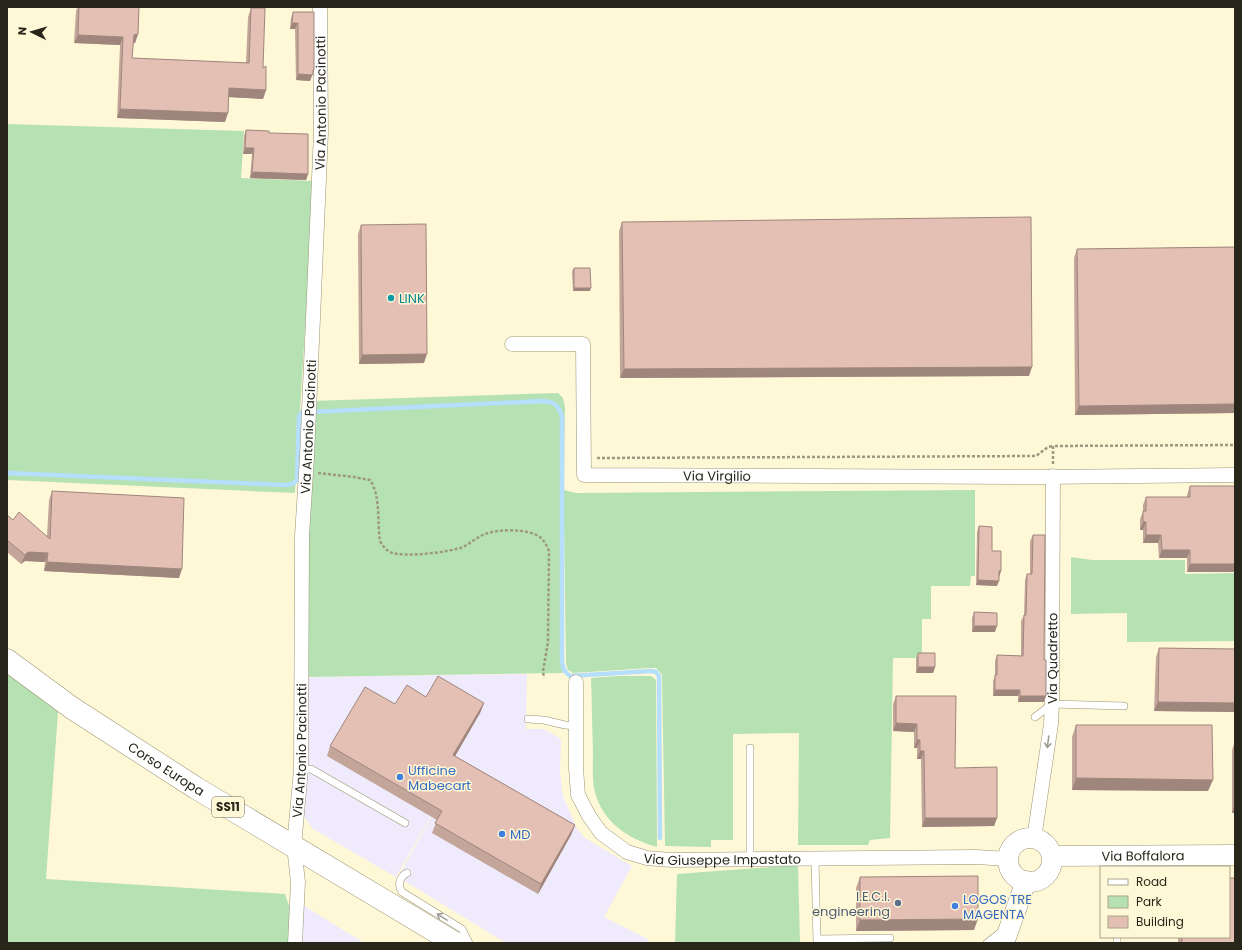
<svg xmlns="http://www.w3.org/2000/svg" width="1242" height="950" viewBox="0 0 1242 950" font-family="Poppins,sans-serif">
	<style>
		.commercial { fill: #efeafc }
		.green { fill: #b6e1b3 }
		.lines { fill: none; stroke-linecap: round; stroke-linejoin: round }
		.stream { stroke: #b5dffd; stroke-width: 4.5 }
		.lane-casing { stroke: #999374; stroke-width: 8 }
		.street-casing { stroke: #999374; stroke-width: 15 }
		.secondary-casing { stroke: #999374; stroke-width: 21 }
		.primary-casing { stroke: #999374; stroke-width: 23 }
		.path { stroke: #9d9881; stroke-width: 2.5; stroke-dasharray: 3 2; stroke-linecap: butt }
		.lane { stroke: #fff; stroke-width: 7 }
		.street { stroke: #fff; stroke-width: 14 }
		.secondary { stroke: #fff; stroke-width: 20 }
		.primary { stroke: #fff; stroke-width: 22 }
		.wall { fill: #c3a59a }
		.shaded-wall { fill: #9f867d }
		.building { fill: #e3c0b3; stroke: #9f867d }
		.oneway { stroke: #9e9d98 }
		.culture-dot { fill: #0f9aa8; stroke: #fff8d7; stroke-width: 1.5 }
		.shop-dot { fill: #3f7fe0; stroke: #fff8d7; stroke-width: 1.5 }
		.service-dot { fill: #5c6f8a; stroke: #fff8d7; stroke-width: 1.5 }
		.labels { text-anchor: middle; stroke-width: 3; stroke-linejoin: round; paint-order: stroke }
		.shield { fill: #fff8d7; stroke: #686553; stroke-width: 1 }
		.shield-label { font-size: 12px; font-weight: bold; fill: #28261a }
		.street-label { font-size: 13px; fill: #28261a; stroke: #fff8d7 }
		.culture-label { font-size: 13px; fill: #0d838f; stroke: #fff8d7; text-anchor: start }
		.shop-label { font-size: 13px; fill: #366cbe; stroke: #fff8d7; text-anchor: start }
		.service-label { font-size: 13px; fill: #4e5e75; stroke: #fff8d7; text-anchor: end }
	</style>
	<rect width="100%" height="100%" fill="#fff8d7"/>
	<path class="commercial" d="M527,674L526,729H544L561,739L560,772L563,796L577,829L585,838L632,866L604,917L648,939L647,943H506L398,877L451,782L396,877L313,829L303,815L306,677Z
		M303,905L364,943H302Z"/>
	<path class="green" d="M7,124L244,131L241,178L314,181L295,493L7,480Z
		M558,393L563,398L565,407L564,490L576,493L975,490V576H971L970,586H931V619H922V658H893L890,838L870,840L868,845H798L799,733L733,734V840H711V847L665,846L662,675L656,668H649L573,673L568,670L566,664L564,520L563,673L306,677L305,529L311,401Z
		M1071,557L1092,560H1185V574L1235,573V641L1127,642V613L1071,614Z
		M7,672L58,712L46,879L285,894L290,909L288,943H7Z
		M617,676H651L656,680L657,847C626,838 601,821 594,788C592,776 593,763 593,751C592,727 592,702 591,678Z
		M798,865L800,943H675L677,874Z"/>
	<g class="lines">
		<path class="stream" d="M312,412L543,401C555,402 558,405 562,416V661C563,668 564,672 570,676L651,671L656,672L659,676L660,838
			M7,473L286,485C292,484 295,484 297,479L299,416L302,412"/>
		<g class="lane-casing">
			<path id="lane" d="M1035,717L1052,704L1124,706
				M528,719L544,720L565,725L576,726
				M301,769H311L405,823
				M750,859V748
				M815,859L817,943
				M407,873C400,876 397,885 402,892L462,929L469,943
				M1117,937V943
				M817,939L890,938
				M987,943L1001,932"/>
		</g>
		<g class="street-casing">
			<g id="street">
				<path id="s1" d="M512,344H583L584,475L1042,477L1235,475"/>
				<path id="s2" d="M576,682V768L578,795L589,816L601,833L627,852L647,858L671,860L976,857L1009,859"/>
				<path id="s3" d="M1034,839L1051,724L1052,704L1053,476"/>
				<path id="s4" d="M295,943L298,882L294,846L301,769L302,536L307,457L321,132L320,7"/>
			</g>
		</g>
		<g class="secondary-casing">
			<g id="secondary">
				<circle cx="1030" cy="860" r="22"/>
				<path id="s5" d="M1052,856L1235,855"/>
				<path d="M1004,943L1026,881"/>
			</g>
		</g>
		<g class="primary-casing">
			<g id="primary">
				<path id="s6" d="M7,660L72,708L196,788L455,943"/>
			</g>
		</g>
		<path class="path" d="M597,458L1036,456L1048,447L1053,446
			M1053,464V446L1235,445
			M318,473L354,477L370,480C381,496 377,523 380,541C383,546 386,550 390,552C403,558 451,552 463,547C471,543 477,537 485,534C498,529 530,528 541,538C545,542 547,546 549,551L548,642L543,671L544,678"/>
		<use href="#lane" class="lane"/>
		<use href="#street" class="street"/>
		<use href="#secondary" class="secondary"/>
		<use href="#primary" class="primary"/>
	</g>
	<path class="wall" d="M78,7H139L138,34L135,43H133L132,58L246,63L248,17L251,8L263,68L266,90L263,99L229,97L225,122L117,118L120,45L74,43L76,11Z
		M293,12L314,70L310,81L296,80L295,29H290L291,18Z
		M246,130L269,133L308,174L306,180L250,178L252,154H243L244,136Z
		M622,222L1029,376L620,378L619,231Z
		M361,225L424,363L359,364L358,234Z
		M1235,247V413L1075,415L1074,258L1077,249Z
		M574,268L590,291H573L572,271Z
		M1190,486H1235L1187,572V558H1159L1158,543H1143V530H1140V519L1143,512V505L1146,497H1187V495Z
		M52,491L179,578L44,571L45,562L25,561L21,564L7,552V515L13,520L47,536L49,500Z
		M979,526L992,551L1001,571L999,577L997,586L976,585L977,532Z
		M1033,535L1044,702H1018V696H993V681L995,676V661L997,655L1021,656V621L1024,615L1025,580L1027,574H1030V541Z
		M974,612L995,632H972V618Z
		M1159,648L1235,649V712L1154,711L1156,657Z
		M918,653L935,667L933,673H916V659Z
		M896,696L997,818L994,826L922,827L921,759H917V748H914V732L893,731V704Z
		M426,697L484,703L480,713L455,756L575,825L571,835L538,894L432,833L437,820L327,756L330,746L395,704Z
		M1076,725L1208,791L1072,790V737Z
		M1235,741V813H1232V750Z
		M860,877L974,930L856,931V888Z
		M1178,937H1229L1235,943H1178Z"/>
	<path class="shaded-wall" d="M292,23H298L295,29H290Z
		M138,34L135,43H131L134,35Z
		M78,35L123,37L120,45L74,43Z
		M313,70H314L310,81L296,80L298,74Z
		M229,88L266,90L263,99L226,97Z
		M120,109L228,113L225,122L117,118Z
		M245,148H254L252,154H243Z
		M252,172L308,174L306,180L250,178Z
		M574,288H591L590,291H573Z
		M427,354L424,363L359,364L362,355Z
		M1032,367L1029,376L620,378L624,369Z
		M1235,404V413L1075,415L1079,406Z
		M1143,522H1146L1143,530H1140Z
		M1146,535H1161L1158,543H1143Z
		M1162,550H1190L1187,558H1159Z
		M28,552L48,553L45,562L25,561L21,564L25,555Z
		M47,562L182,569L179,578L44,571Z
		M1190,564H1235V572H1187Z
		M999,571H1001L999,577H997Z
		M978,580L999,581L997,586L976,585Z
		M974,626H997L995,632H972Z
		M918,667H935L933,673H916Z
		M995,690H1020L1018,696H993Z
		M1020,696H1046L1044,702H1018Z
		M1158,702L1235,703V712L1154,711Z
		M484,703L480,713L450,765L453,755Z
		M896,723L917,724L914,732L893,731Z
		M917,740H920L917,748H914Z
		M920,751H924L921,759H917Z
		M1076,778L1213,780L1208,791L1072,790Z
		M1235,805V813H1232Z
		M925,818H997L994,826L922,827Z
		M575,825L571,835L538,894L541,884Z
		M978,919L974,930L856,931L860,920Z"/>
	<path class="building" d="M79,7H139L138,34L134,35L132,58L249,63L251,8H265L263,68L266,66V90L229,88L228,113L120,109L123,37L78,35Z
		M293,12H314V70H313V75L298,74V23H292Z
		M246,130L269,131V133L308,134V174L252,172L254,148H245Z
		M1031,217L1032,367L624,369L622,222Z
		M426,224L427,354L362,355L361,225Z
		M1235,247V404L1079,406L1077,249Z
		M574,268H590L591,288H574Z
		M1190,486H1235V564H1190V550H1162L1161,535H1146V522H1143V511H1146V497H1190Z
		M52,491L184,498L182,569L47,562L48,553L28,552L25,555L7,540V515L13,520L19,512L50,539Z
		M979,526L992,527V551H1001V571H999V581L978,580Z
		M1033,535H1045L1044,660H1046V696H1020V690H995V675H997V655L1023,656L1024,615H1026L1027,574H1032Z
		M974,612L997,613V626H974Z
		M1159,648L1235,649V703L1158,702Z
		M918,653H935V667H918Z
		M438,676L484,703L453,755L575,825L541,884L435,823L442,811L330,746L365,687L395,704L407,685L426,697Z
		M896,696H956L955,768L997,767V818H925L924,751H920V740H917V724L896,723Z
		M1076,725H1212L1213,780L1076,778Z
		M978,876V919L860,920V877Z
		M1229,878H1235V943H1182V937H1229Z"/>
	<defs><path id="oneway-shaft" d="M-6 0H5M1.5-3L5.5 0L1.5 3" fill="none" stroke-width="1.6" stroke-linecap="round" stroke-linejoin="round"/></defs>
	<g class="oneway">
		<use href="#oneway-shaft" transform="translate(1048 742) rotate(98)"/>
		<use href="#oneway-shaft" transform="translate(442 917) rotate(-148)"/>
	</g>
	<circle class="culture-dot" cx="391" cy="298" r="4"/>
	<g class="shop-dot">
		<circle cx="400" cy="777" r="4"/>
		<circle cx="502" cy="834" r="4"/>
		<circle cx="955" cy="906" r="4"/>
	</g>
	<circle class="service-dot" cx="898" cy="903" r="4"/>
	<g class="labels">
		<rect class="shield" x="212" y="797" width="32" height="20" rx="3"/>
		<g class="shield-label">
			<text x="228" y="811">SS11</text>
		</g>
		<g class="street-label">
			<text dy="5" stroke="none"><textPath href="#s4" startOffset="841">Via Antonio Pacinotti</textPath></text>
			<text dy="5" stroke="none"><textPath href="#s4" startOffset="517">Via Antonio Pacinotti</textPath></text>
			<text dy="5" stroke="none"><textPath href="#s1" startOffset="335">Via Virgilio</textPath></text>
			<text dy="5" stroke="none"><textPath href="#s3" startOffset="182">Via Quadretto</textPath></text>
			<text dy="5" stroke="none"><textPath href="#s4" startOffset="193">Via Antonio Pacinotti</textPath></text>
			<text dy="5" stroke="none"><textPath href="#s6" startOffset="193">Corso Europa</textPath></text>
			<text dy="5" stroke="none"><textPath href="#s5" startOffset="91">Via Boffalora</textPath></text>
			<text dy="5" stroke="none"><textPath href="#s2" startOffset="286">Via Giuseppe Impastato</textPath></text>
		</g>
		<g class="culture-label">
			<text x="399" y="303">LINK</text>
		</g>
		<g class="shop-label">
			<text x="408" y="775">Ufficine<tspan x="408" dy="15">Mabecart</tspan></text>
			<text x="510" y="839">MD</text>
			<text x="963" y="904">LOGOS TRE<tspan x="963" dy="15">MAGENTA</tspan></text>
		</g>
		<g class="service-label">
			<text x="890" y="901">I.E.C.I.<tspan x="890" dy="15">engineering</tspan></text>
		</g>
	</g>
	<rect width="1242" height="950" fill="none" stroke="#28261a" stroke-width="16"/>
	<rect x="1100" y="866" width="130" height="72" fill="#fff8d7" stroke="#a9a48b"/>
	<rect x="1108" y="879" width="20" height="6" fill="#ffffff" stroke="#a9a48b"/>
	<text x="1136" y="886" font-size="12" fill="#28261a">Road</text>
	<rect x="1108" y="896" width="20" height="12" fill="#b6e1b3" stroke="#a9a48b"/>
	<text x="1136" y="906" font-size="12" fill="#28261a">Park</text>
	<rect x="1108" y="916" width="20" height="12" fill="#e3c0b3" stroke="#a9a48b"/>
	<text x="1136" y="926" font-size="12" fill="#28261a">Building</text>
	<g transform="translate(32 32) rotate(275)" stroke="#fff8d7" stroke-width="3" paint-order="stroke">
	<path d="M0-3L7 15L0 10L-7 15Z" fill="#28261a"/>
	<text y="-6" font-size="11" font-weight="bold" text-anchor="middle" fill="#28261a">N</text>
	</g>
</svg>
